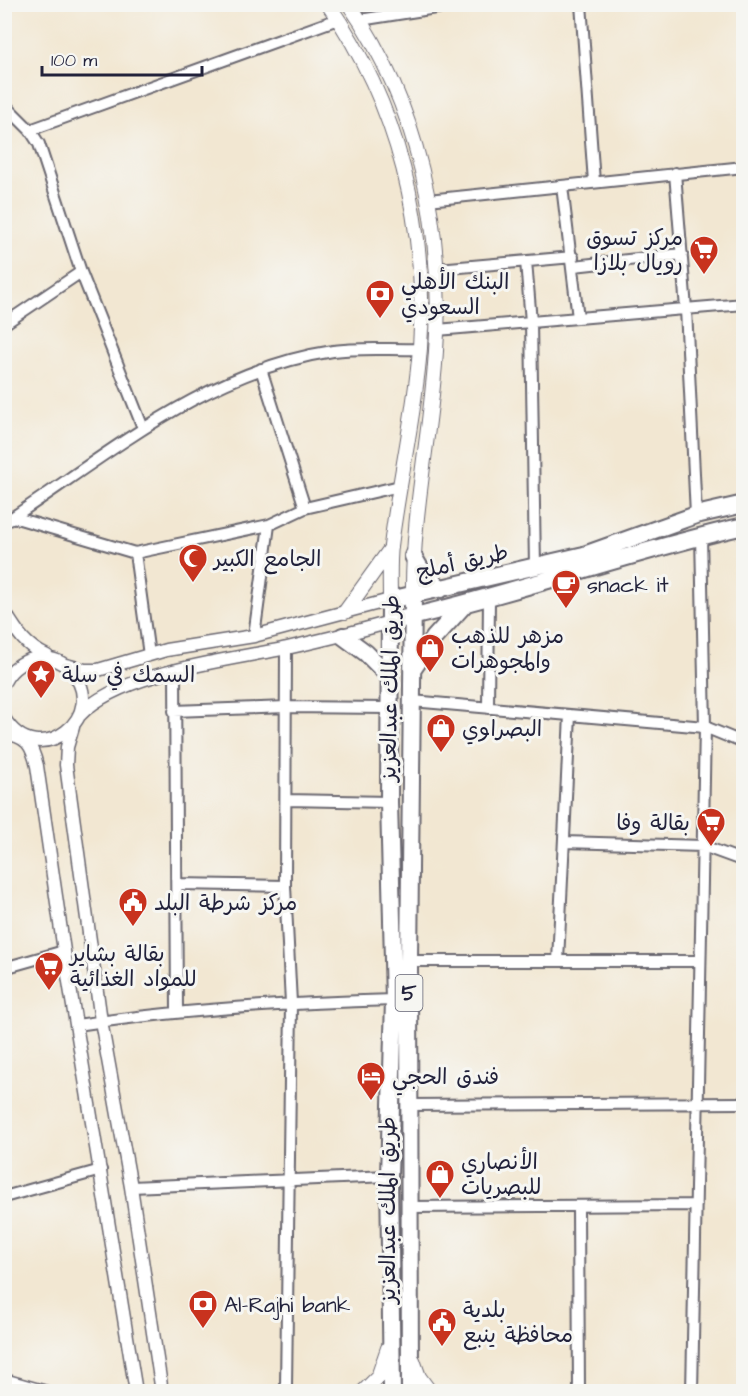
<svg xmlns="http://www.w3.org/2000/svg" width="748" height="1396" viewBox="0 0 748 1396" font-family="'Architects Daughter','Playpen Sans Arabic',sans-serif">
	<style>
		.lines { fill: none; stroke-linecap: round; stroke-linejoin: round }
		.minor-casing { stroke: #6b6770; stroke-width: 14 }
		.tertiary-casing { stroke: #6b6770; stroke-width: 15 }
		.secondary-casing { stroke: #6b6770; stroke-width: 16 }
		.trunk-casing { stroke: #6b6770; stroke-width: 20 }
		.minor { stroke: #fff; stroke-width: 10 }
		.tertiary { stroke: #fff; stroke-width: 12 }
		.secondary { stroke: #fff; stroke-width: 14 }
		.trunk { stroke: #fff; stroke-width: 16 }
		.labels { text-anchor: middle; stroke-width: 6; stroke-linejoin: round; paint-order: stroke }
		.shield { fill: #f6f6f2; stroke: #626272; stroke-width: 1.5 }
		.shield-label { font-size: 21px; font-weight: bold; fill: #22223b }
		.poi-label { font-size: 22px; fill: #22223b; stroke: #f6f6f2; text-anchor: start }
		.street-label { font-size: 22px; fill: #22223b; stroke: #f6f6f2 }
	</style>
	<rect width="100%" height="100%" fill="#f6f6f2"/>
	<filter id="ink" filterUnits="userSpaceOnUse"><feTurbulence type="fractalNoise" baseFrequency=".0167" numOctaves="2"/><feDisplacementMap in="SourceGraphic" scale="12" xChannelSelector="R" yChannelSelector="G"/><feConvolveMatrix kernelMatrix="1 2 1 2 8 2 1 2 1" color-interpolation-filters="sRGB"/></filter>
	<filter id="wash" filterUnits="userSpaceOnUse"><feTurbulence type="fractalNoise" baseFrequency=".008" numOctaves="4" result="noise"/><feDisplacementMap in="SourceGraphic" scale="24" xChannelSelector="R" yChannelSelector="G"/><feGaussianBlur stdDeviation="1.35" result="paint"/><feColorMatrix in="noise" values="0 0 0 0 0 0 0 0 0 0 0 0 0 0 0 0 0 1.4 0 .05"/><feComposite in="paint" operator="in"/></filter>
	<g filter="url(#wash)">
		<rect width="100%" height="100%" fill="#f2e7d2"/>
	</g>
	<g filter="url(#ink)">
		<g class="lines">
			<g class="minor-casing">
				<path id="minor" d="M581,4L594,182
					M4,5L5,4
					M360,20L461,4
					M4,104L30,130L39,144L81,272L143,428
					M30,130L338,19
					M675,173L686,309L696,515
					M562,186L578,318
					M428,200L744,167
					M526,261L531,322L535,567
					M574,266L682,254
					M438,269L573,257
					M4,324L81,272
					M437,330L744,304
					M305,508L400,486
					M13,517L135,553L149,655
					M4,523C108,455 206,370 333,351C361,347 392,350 420,349
					M135,553L269,525
					M254,636L269,525L305,508L261,369
					M286,648L285,886L291,1003L286,1387
					M175,670L177,1012
					M412,701L705,727L744,743
					M488,708L489,598
					M174,711L286,707L388,708
					M286,800L389,802
					M564,842L703,846L744,861
					M178,884L285,886
					M409,961H700
					M558,961L570,715
					M4,968L64,951
					M77,1025C182,1009 288,1003 394,1000
					M409,1105L744,1103
					M131,1187L389,1176
					M4,1197L101,1170
					M578,1206L579,1392
					M408,1207L696,1205
					M692,1392L705,727L701,535"/>
			</g>
			<g class="tertiary-casing">
				<path id="tertiary" d="M4,611C17,632 25,646 47,656
					M66,665L85,670H98L166,650L254,636L390,600
					M4,682C11,668 26,658 41,658C52,658 63,662 70,670C113,713 38,775 4,718
					M80,715C120,672 230,660 287,648C322,640 356,632 390,622
					M73,727L67,747L66,765L101,1021L131,1187L162,1392
					M4,733C27,736 32,745 37,766L64,951L136,1392
					M4,1380L46,1392"/>
			</g>
			<g class="secondary-casing">
				<path id="secondary" d="M328,4C398,105 428,226 420,348C415,415 399,480 391,546C389,563 390,582 390,600
					M349,4C418,104 445,231 436,351C431,432 412,513 413,595
					M345,612L391,548
					M413,1360L419,1377L430,1392
					M363,1392L378,1377L388,1348"/>
			</g>
			<g class="trunk-casing">
				<path id="trunk" d="M413,556L420,568L441,589
					M402,619C518,593 629,552 744,526
					M343,636L366,653L389,676
					M413,669L434,638L464,605
					M392,1392L389,1176L394,1000L389,802L390,600L584,555L696,515L744,504
					M410,1392L409,961L413,595"/>
			</g>
			<use href="#minor" class="minor"/>
			<use href="#tertiary" class="tertiary"/>
			<use href="#secondary" class="secondary"/>
			<use href="#trunk" class="trunk"/>
		</g>
	</g>
	<defs>
		<g id="supermarket-pin" transform="scale(1.5)"><path d="M0 17L-7.5 6A9.5 9.5 0 1 1 7.5 6Z" fill="#c8321e" stroke="#f6f6f2"/><path d="M-6-5.5h2.5l.6 2H6L4.5 2H-2.5L-4.4-4H-6ZM-1.5 3.2a1.3 1.3 0 1 0 .1 0ZM3 3.2a1.3 1.3 0 1 0 .1 0Z" fill="#fff"/></g>
		<g id="bank-pin" transform="scale(1.5)"><path d="M0 17L-7.5 6A9.5 9.5 0 1 1 7.5 6Z" fill="#c8321e" stroke="#f6f6f2"/><path d="M-6-4H6V4H-6ZM0-2.3a2.3 2.3 0 1 0 0 4.6a2.3 2.3 0 1 0 0-4.6Z" fill="#fff"/></g>
		<g id="mosque-pin" transform="scale(1.5)"><path d="M0 17L-7.5 6A9.5 9.5 0 1 1 7.5 6Z" fill="#c8321e" stroke="#f6f6f2"/><path d="M3.5-4.9A6 6 0 1 0 3.5 4.9A5 5 0 1 1 3.5-4.9Z" fill="#fff"/></g>
		<g id="cafe-pin" transform="scale(1.5)"><path d="M0 17L-7.5 6A9.5 9.5 0 1 1 7.5 6Z" fill="#c8321e" stroke="#f6f6f2"/><path d="M-5.5-4.5H6V0H3Q3 3.5 0 3.5H-2.5Q-5.5 3.5-5.5 0ZM3-3.2v2h1.7v-2ZM-6 4.5H4V6H-6Z" fill="#fff"/></g>
		<g id="shop-pin" transform="scale(1.5)"><path d="M0 17L-7.5 6A9.5 9.5 0 1 1 7.5 6Z" fill="#c8321e" stroke="#f6f6f2"/><path d="M-5-2.5h2.3a2.7 3.5 0 0 1 5.4 0H5L5.5 6h-11ZM-1.5-2.5h3a1.5 2.3 0 0 0-3 0Z" fill="#fff"/></g>
		<g id="sight-pin" transform="scale(1.5)"><path d="M0 17L-7.5 6A9.5 9.5 0 1 1 7.5 6Z" fill="#c8321e" stroke="#f6f6f2"/><path d="M0-6L1.8-2.2L6-1.7L2.9 1.2L3.7 5.4L0 3.3L-3.7 5.4L-2.9 1.2L-6-1.7L-1.8-2.2Z" fill="#fff"/></g>
		<g id="civic-pin" transform="scale(1.5)"><path d="M0 17L-7.5 6A9.5 9.5 0 1 1 7.5 6Z" fill="#c8321e" stroke="#f6f6f2"/><path d="M-.6-6.5H3V-4.5H.6V-3L4-1V1h2V6H-6V1h2V-1L-.6-3ZM-1.2 2.5V6h2.4V2.5Z" fill="#fff"/></g>
		<g id="hotel-pin" transform="scale(1.5)"><path d="M0 17L-7.5 6A9.5 9.5 0 1 1 7.5 6Z" fill="#c8321e" stroke="#f6f6f2"/><path d="M-6-4.5h1.5V1H6V5H4.5V3h-9V5H-6ZM-4 0a1.8 1.8 0 1 1 3.6 0ZM.5 0V-2.5h3Q6-2.5 6 0Z" fill="#fff"/></g>
	</defs>
	<g fill-rule="evenodd">
		<use href="#supermarket-pin" x="704" y="250"/>
		<use href="#bank-pin" x="380" y="294"/>
		<use href="#mosque-pin" x="193" y="558"/>
		<use href="#cafe-pin" x="566" y="584"/>
		<use href="#shop-pin" x="430" y="648"/>
		<use href="#sight-pin" x="41" y="674"/>
		<use href="#shop-pin" x="441" y="728"/>
		<use href="#supermarket-pin" x="711" y="822"/>
		<use href="#civic-pin" x="133" y="902"/>
		<use href="#supermarket-pin" x="49" y="966"/>
		<use href="#hotel-pin" x="371" y="1076"/>
		<use href="#shop-pin" x="440" y="1174"/>
		<use href="#bank-pin" x="203" y="1304"/>
		<use href="#civic-pin" x="442" y="1322"/>
	</g>
	<g class="labels">
		<rect class="shield" x="395.5" y="975" width="27" height="36" rx="4.5"/>
		<g class="shield-label">
			<text x="409" y="1000">5</text>
		</g>
		<g class="poi-label">
			<text x="683" y="245" text-anchor="end">مركز تسوق<tspan x="683" dy="25">رويال بلازا</tspan></text>
			<text x="401" y="289">البنك الأهلي<tspan x="401" dy="25">السعودي</tspan></text>
			<text x="214" y="566">الجامع الكبير</text>
			<text x="587" y="592">snack it</text>
			<text x="451" y="643">مزهر للذهب<tspan x="451" dy="25">والمجوهرات</tspan></text>
			<text x="62" y="682">السمك في سلة</text>
			<text x="462" y="736">البصراوي</text>
			<text x="690" y="830" text-anchor="end">بقالة وفا</text>
			<text x="154" y="910">مركز شرطة البلد</text>
			<text x="70" y="961">بقالة بشاير<tspan x="70" dy="25">للمواد الغذائية</tspan></text>
			<text x="392" y="1084">فندق الحجي</text>
			<text x="461" y="1169">الأنصاري<tspan x="461" dy="25">للبصريات</tspan></text>
			<text x="224" y="1312">Al-Rajhi bank</text>
			<text x="463" y="1317">بلدية<tspan x="463" dy="25">محافظة ينبع</tspan></text>
		</g>
		<g class="street-label">
			<text transform="translate(462 561) rotate(-13)" y="8">طريق أملج</text>
			<text transform="translate(389 688) rotate(-89)" y="8">طريق الملك عبدالعزيز</text>
			<text transform="translate(387 1210) rotate(-90)" y="8">طريق الملك عبدالعزيز</text>
		</g>
	</g>
	<rect width="748" height="1396" fill="none" stroke="#f6f6f2" stroke-width="24"/>
	<path d="M42 66v9h160v-9" fill="none" stroke="#22223b" stroke-width="3"/>
	<text x="51" y="66" font-size="18" fill="#22223b" stroke="#f6f6f2" stroke-width="4.5" paint-order="stroke">100 m</text>
</svg>
